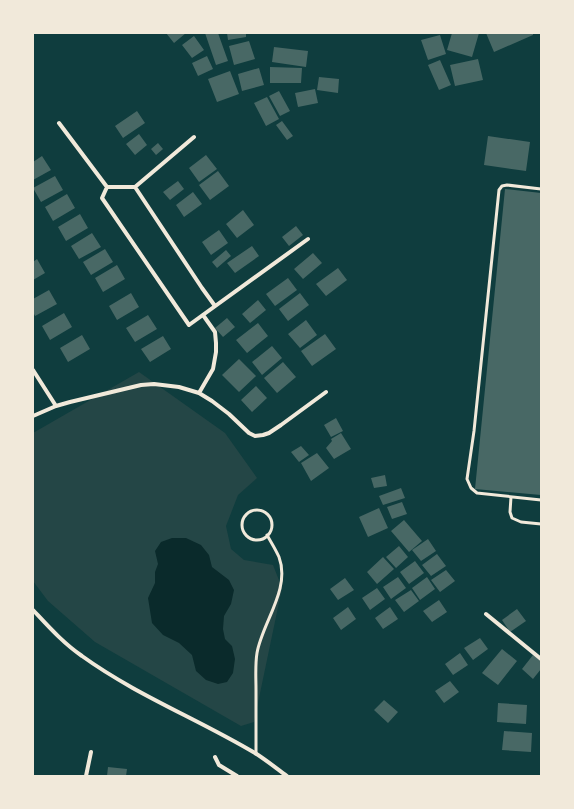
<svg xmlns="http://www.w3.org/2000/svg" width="574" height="809" viewBox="0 0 574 809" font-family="Inter,sans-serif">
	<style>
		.green { fill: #244646 }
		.water { fill: #0a2a2b }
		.building { fill: #486865 }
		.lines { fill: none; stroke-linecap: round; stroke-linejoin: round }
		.service { stroke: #f1e9da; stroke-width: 3 }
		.minor { stroke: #f1e9da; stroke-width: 4 }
	</style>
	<rect width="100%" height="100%" fill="#0f3d3e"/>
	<path class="green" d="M139,372L225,433L257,478L238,495L226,526L231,549L244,560L273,565L282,588L254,722L241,726L95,642L48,601L33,581V433Z"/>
	<path class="water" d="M172,538H186L201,545L209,555L212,567L229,580L234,590L231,604L224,616L223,629L225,639L232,646L235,659L233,673L227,682L218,684L206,680L196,671L192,655L179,643L163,635L152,623L148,598L155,583V572L158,564L155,551L161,542Z"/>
	<path class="building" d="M166,33H186L174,43Z
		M205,33H218L228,61L216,65Z
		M227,33H246V37L228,40Z
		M452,33H479L472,57L447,50Z
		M486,33H533V35L494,52Z
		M440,35L446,54L428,60L421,40Z
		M194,36L204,50L192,58L182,45Z
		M249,41L255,59L234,65L229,46Z
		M274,47L308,51L306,67L272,62Z
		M207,56L213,69L198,76L192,63Z
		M478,59L483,80L455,86L450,65Z
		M440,60L451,85L439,90L428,65Z
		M270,67L302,68L301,83H270Z
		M259,68L264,85L242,91L238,74Z
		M230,71L239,94L217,102L208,79Z
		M319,77L339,79L338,93L317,90Z
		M315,89L318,103L298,107L295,93Z
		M279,91L290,111L280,116L269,96Z
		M267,97L279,119L266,126L254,103Z
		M137,111L145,123L123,138L115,126Z
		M282,121L293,136L287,140L276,125Z
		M139,134L147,145L135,155L126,144Z
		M488,136L530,142L526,171L484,165Z
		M158,143L163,149L156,155L151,149Z
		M206,155L217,169L199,182L189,168Z
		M42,156L51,170L33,180V162Z
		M218,171L229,186L210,200L199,185Z
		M55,176L63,190L41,202L33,188Z
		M178,181L184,189L170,200L163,192Z
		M505,189L541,193V495L475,489Z
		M193,192L202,204L184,217L176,205Z
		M67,194L75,208L53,221L45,207Z
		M243,210L254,225L237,238L226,224Z
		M80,214L88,228L66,241L58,227Z
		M296,226L303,235L289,246L282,237Z
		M219,230L228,243L211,255L202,242Z
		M92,233L101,247L79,259L71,246Z
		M252,246L259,256L235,273L227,263Z
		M105,249L113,262L91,275L83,262Z
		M226,250L231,256L217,268L212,262Z
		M313,253L322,263L303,279L294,269Z
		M37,259L45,273L33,280V262Z
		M117,265L125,279L103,292L95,278Z
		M338,268L347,280L326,296L316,284Z
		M288,278L297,290L275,306L266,294Z
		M49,290L57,304L35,316L33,312V299Z
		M131,293L139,307L117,320L109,306Z
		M300,293L309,305L288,321L279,309Z
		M258,300L266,310L250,323L242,314Z
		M64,313L72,327L50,340L42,326Z
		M148,315L157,329L135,342L126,328Z
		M227,318L235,327L223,337L215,328Z
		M306,320L317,335L300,348L288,334Z
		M258,323L268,336L247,353L236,340Z
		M325,334L336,349L312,366L301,351Z
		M82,335L90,349L68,362L60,348Z
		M163,336L171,349L150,362L141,349Z
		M272,346L282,358L262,375L252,362Z
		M239,359L256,376L239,392L222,375Z
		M283,362L296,377L277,393L264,378Z
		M256,386L267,398L252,412L241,400Z
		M336,418L343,431L331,437L324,425Z
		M341,433L351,449L334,459L326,448L332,441L331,439Z
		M301,446L309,455L299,462L291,452Z
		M317,453L329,468L311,481L301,463Z
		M385,475L387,486L374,488L371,478Z
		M401,488L405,498L383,505L379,496Z
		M402,502L407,514L392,519L387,507Z
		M379,508L388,528L368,537L359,517Z
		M404,520L422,541L409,552L391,531Z
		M428,539L436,551L421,561L412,550Z
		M399,546L408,557L396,568L386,557Z
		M437,554L446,566L431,576L422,565Z
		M383,557L394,569L377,584L367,572Z
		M415,561L424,573L409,584L400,572Z
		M446,570L455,581L440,592L431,580Z
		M398,577L406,588L391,599L383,587Z
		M427,577L435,589L420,600L412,588Z
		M345,578L354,590L338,600L330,589Z
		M377,588L385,599L370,610L362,598Z
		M411,590L419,601L404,612L395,600Z
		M439,600L447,612L432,622L423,611Z
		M348,607L356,619L341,630L333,618Z
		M390,607L398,619L383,629L375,618Z
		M517,609L526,621L510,632L502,620Z
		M480,638L488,649L473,660L464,648Z
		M502,649L517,661L498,685L482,673Z
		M460,653L468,665L453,675L445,664Z
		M533,655L541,661V669L533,679L522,669Z
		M450,681L459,692L444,703L435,691Z
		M384,700L398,712L388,723L374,710Z
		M498,703L527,705L526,724L497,722Z
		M504,731L532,733L531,752L502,750Z
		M108,767L127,769L126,776H107Z"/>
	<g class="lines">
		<path class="service" d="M541,189L507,185L502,186L499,190L474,431L467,479L471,488L477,493L541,500
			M511,497L510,512L512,518L521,522L541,524
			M242 525a15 15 0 1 1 30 0a15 15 0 1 1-30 0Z
			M256,754C256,733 256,711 256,690C256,678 255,665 257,653C262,623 291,589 279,557C276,550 271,542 267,535"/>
		<path class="minor" d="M59,123L107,187
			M107,187L102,198L189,325L308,239
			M107,187H135L202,288L215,306
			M135,187L194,137
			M33,370L56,406
			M199,393L213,369L216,352V343L215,332L203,315
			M33,416L56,406L70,402L141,385L154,384L179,387L199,393L212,401L229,414L249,433L255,436L263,435L269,433L281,425L326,392
			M33,610C48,626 63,643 82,656C136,695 198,719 255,753C266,760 276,768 287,776
			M486,614L541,659
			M215,757L219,765L237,776
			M86,776L91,752"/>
	</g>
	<rect width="574" height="809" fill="none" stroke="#f1e9da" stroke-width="68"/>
</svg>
